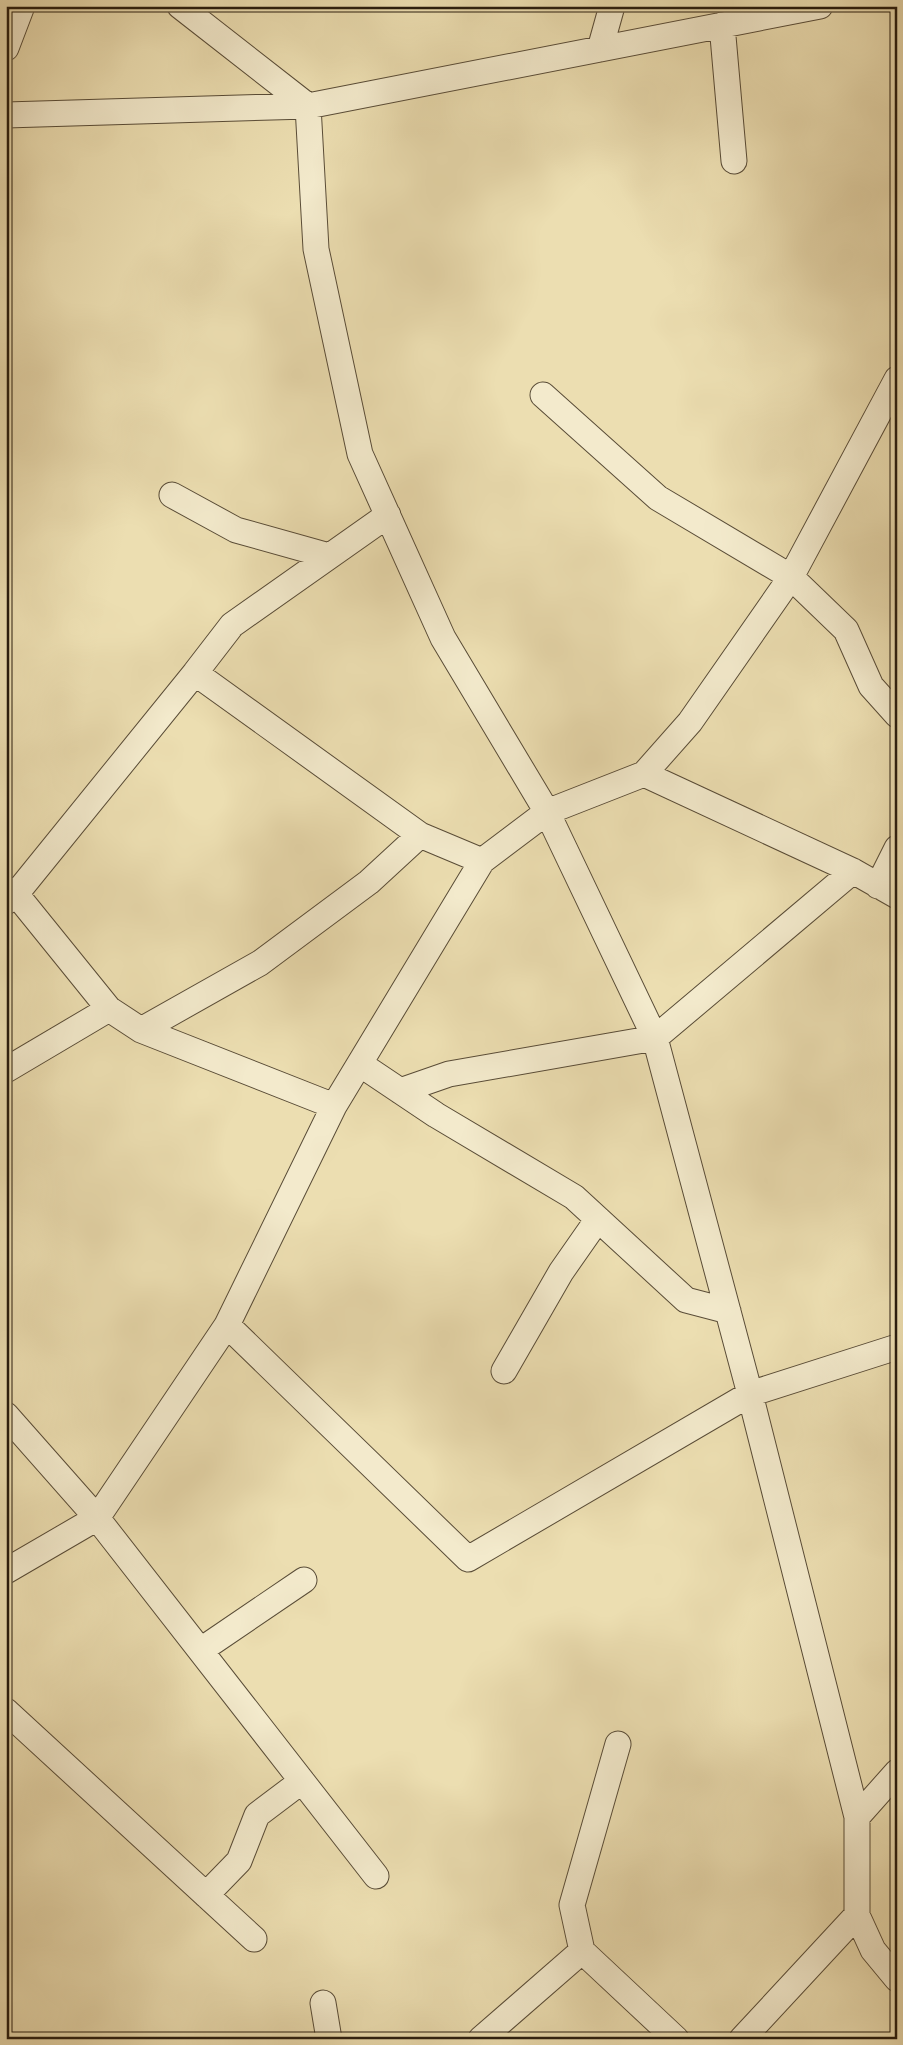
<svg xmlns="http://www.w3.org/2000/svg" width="903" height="2045" viewBox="0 0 903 2045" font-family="'IM FELL DW Pica',serif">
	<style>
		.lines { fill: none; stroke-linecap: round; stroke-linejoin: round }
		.minor-casing { stroke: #594c37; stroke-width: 27 }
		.minor { stroke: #f3eacc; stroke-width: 25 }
	</style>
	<rect width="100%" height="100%" fill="#ecdeb1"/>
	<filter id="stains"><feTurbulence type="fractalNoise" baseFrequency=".004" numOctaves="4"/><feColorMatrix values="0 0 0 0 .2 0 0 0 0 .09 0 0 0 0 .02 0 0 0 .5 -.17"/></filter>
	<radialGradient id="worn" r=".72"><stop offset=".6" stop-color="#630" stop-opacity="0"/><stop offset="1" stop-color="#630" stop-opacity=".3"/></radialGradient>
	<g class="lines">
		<g class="minor-casing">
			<path id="minor" d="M180,6L308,106L316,249L360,454L443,638L547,812L655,1038L750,1394L857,1817V1915L873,1950L897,1979
				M722,25L734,161
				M6,48L22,6
				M600,49L612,6
				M6,115L308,106L820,6
				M543,395L658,498L791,577L846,630L871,686L897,715
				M172,495L236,530L329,556
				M195,673L420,835L482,861
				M644,774L853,871L897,896
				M878,886L897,848
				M6,889L16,894L109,1009L141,1030L334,1106
				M6,902L16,894L195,673L232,625L388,515
				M141,1030L260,963L369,882L420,835
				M360,1064L436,1115L574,1197L686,1300L728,1311
				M6,1070L109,1009
				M400,1091L449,1074L655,1038L853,871
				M227,1325L468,1559L750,1394L897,1347
				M504,1371L561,1272L598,1219
				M6,1415L97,1518L376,1876
				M6,1571L97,1518L227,1325L334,1106L482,861L547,812L644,774L690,722L791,577L897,379
				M201,1650L304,1580
				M6,1711L254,1939
				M618,1744L572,1905L582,1951L676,2039
				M857,1817L897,1772
				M206,1895L239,1861L257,1815L302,1781
				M323,2003L329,2039
				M481,2039L582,1951
				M742,2039L857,1915"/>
		</g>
		<use href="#minor" class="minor"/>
	</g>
	<rect width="903" height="2045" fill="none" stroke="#ecdeb1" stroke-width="25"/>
	<rect x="8" y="8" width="888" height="2030" fill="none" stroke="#281c0e" stroke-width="2.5"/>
	<rect x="12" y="12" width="878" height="2020" fill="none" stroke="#281c0e"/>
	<rect width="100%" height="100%" filter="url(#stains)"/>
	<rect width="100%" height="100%" fill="url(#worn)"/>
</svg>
